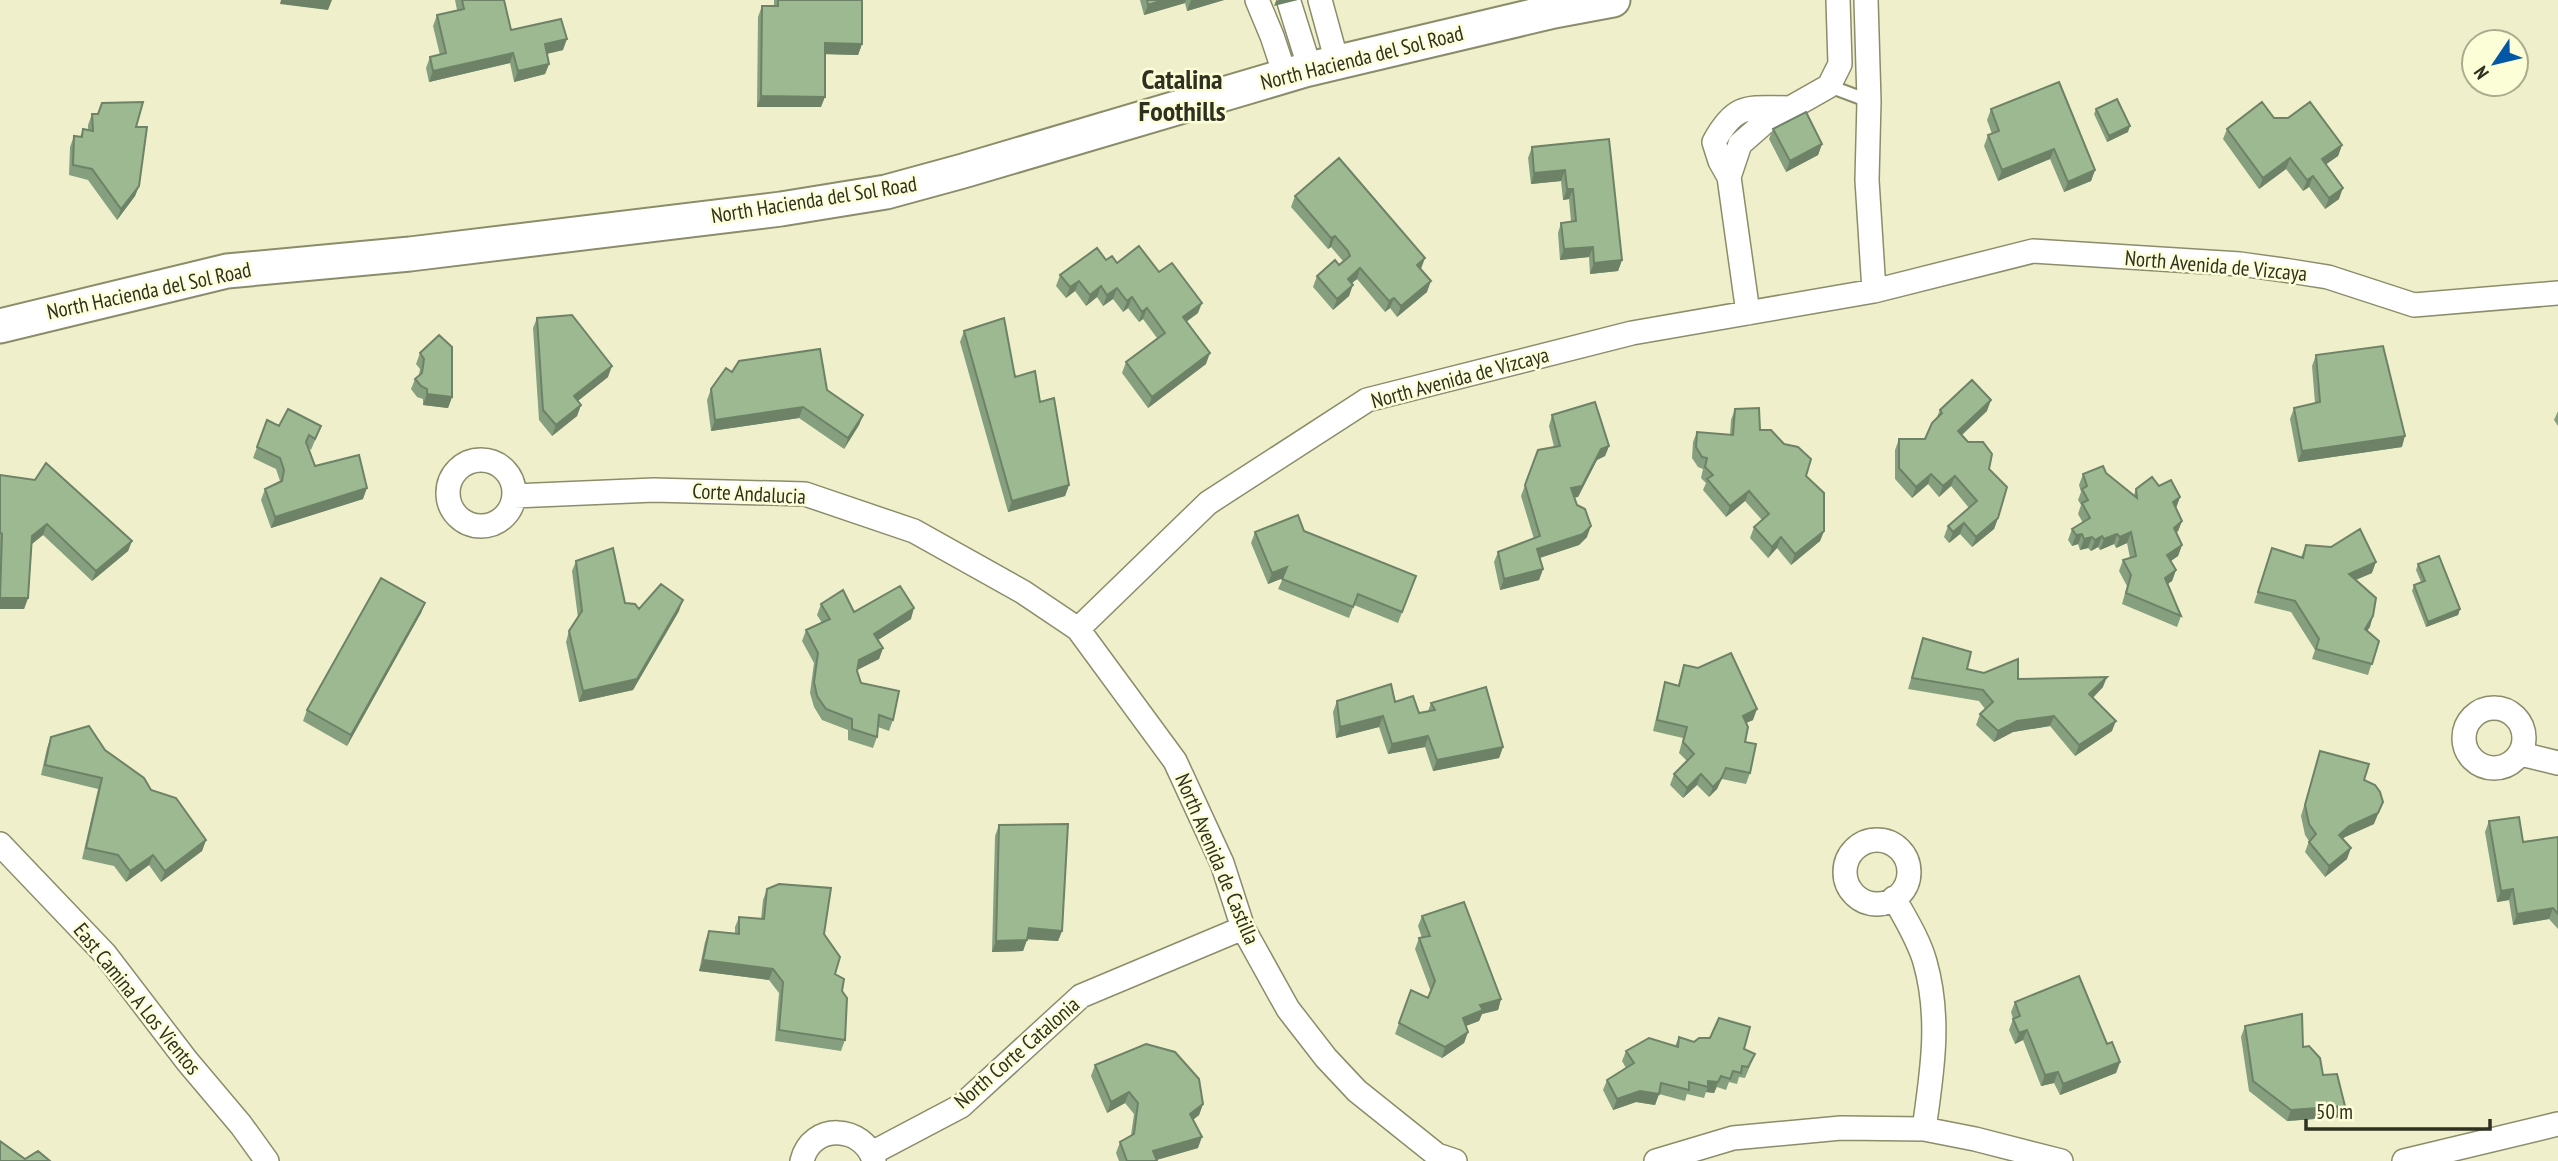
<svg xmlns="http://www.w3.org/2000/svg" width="2558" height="1161" viewBox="0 0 2558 1161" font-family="'PT Sans Narrow',sans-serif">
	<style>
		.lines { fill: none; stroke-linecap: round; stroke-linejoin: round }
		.lane-casing { stroke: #8b8c6a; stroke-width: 16 }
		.street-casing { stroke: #8b8c6a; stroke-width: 26 }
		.secondary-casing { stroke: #8b8c6a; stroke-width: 37 }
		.lane { stroke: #fff; stroke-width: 12 }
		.street { stroke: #fff; stroke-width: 23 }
		.secondary { stroke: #fff; stroke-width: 33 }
		.wall { fill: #869f7e }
		.shaded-wall { fill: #6d8266 }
		.building { fill: #9cb992; stroke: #6d8266; stroke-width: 2 }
		.labels { text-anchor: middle; stroke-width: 5; stroke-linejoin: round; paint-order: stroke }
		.street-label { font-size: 21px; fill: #303022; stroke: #fcfed8 }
		.district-label { font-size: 28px; font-weight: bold; fill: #303022; stroke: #fcfed8 }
	</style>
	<rect width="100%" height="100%" fill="#eff0cb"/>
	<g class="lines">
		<g class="lane-casing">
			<path id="lane" d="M1829,86L1869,101"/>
		</g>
		<g class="street-casing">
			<path id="street" d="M1257,0L1272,36L1285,75
				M1320,0L1337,62
				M1866,0L1869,101L1867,180L1874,291
				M1289,2L1310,69
				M1729,177L1740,144L1764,123L1829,86L1840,64L1838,0
				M1748,313L1729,177L1720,161L1714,142C1736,102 1748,108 1790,108
				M448 493a33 33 0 1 1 66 0a33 33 0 1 1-66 0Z
				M514,496L654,490L805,494L914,531L1023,592L1078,629L1175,761L1222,863L1243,928L1288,1009L1326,1058L1357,1091L1437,1155L1455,1161
				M1078,629L1208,503L1367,400L1632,333L1874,291L2033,251L2240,264L2290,271L2328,277L2414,305L2558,293
				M2464 738a30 30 0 1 1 60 0a30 30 0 1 1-60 0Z
				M2521,754L2558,763
				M1845 872a32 32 0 1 1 64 0a32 32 0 1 1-64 0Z
				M0,844L105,954L187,1061L241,1125L267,1161
				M1894,898C1905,918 1919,940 1925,962C1941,1018 1932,1073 1924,1129
				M872,1153L961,1106L1081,996L1243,928
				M802,1161C811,1122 864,1125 874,1161
				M1656,1161L1733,1138L1841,1128L1924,1129L1975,1139L2061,1161
				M2404,1161L2558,1124"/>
		</g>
		<g class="secondary-casing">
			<path id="secondary" d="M0,326L227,271L410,254L781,209L886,192L963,171L1305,70L1554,11L1613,0"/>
		</g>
		<use href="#lane" class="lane"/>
		<use href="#street" class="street"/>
		<use href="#secondary" class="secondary"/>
	</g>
	<path class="wall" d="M455,0H504L511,30L563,50L547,54L549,64L545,74L514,82L510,63L429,82L426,68L430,57L440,55L433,26L437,15L457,10Z
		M774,0H862V44L858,55L825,54L821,107H757L758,17L762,6H774Z
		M1140,0H1224L1187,11L1185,3L1144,15Z
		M1991,109L2095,170L2091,181L2064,192L2050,159L1998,181L1984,146L1988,135L1992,134L1987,120Z
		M2096,109L2128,132L2107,142L2094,114Z
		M92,114L136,127L139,186L135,196L117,220L88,180L69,175L70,147L74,136L80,137L83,129L88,130V125Z
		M1773,129L1822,144L1818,155L1786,172L1769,139Z
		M2227,129L2342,145L2338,156L2326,164L2339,199L2325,209L2309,187L2303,191L2286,169L2259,189L2223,139Z
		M1609,139L1622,260L1618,271L1590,274L1589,257L1560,260L1558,233L1561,223L1571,222L1569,199L1563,200L1561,181L1531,184L1528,158L1532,147Z
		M1295,196L1421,269H1420L1427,292L1397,317L1390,308L1385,312L1357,279L1351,283L1349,296L1333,310L1313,287L1317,276L1339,265L1343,261L1331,247L1328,249L1291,207Z
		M1106,260L1159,272L1198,313L1186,322L1206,364L1148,408L1122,373L1126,362L1157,338L1143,319L1139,322L1128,308L1123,312L1113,299L1103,306L1097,297L1086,306L1075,291L1066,298L1056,286L1060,275Z
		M537,318L608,377L578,401L581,405L577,416L552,436L539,420L533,328Z
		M964,331L1015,377L1040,402L1069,485L1065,496L1008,512L960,342Z
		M420,353L452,397L448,408L423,405V399L417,397L411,389L415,379L419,375L420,369L416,364Z
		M2316,355L2402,447L2298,462L2290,419L2294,408L2315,403L2312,366Z
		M732,372L827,390L863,415L859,425L844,449L799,418L711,431L707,400L711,389Z
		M1735,409L1760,430L1806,476L1824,531L1820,541L1791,565L1777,548L1768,558L1750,538L1754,527L1762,520L1745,501L1726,517L1703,490L1706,483L1701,478L1703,469L1698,467L1692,458L1693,442L1697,432L1730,435L1731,420Z
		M1940,410L1987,411L1962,435L1989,469L1998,518L1994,529L1972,547L1960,534L1949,543L1944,537L1948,526L1969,508L1951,486L1939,497L1928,484L1912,498L1895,479V450L1899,439H1925L1936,419Z
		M2558,411V426L2554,420Z
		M1552,415L1609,446L1605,456L1597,460L1578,497H1574L1587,537L1579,545L1540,558L1543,569L1539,580L1500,590L1494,562L1498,552L1534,539L1521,496L1538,450L1554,447L1549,426Z
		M267,420L279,426H321L311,450L309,448L315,466L363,499L271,528L261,500L265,489L280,481L276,469L253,458Z
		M2106,473L2134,495L2136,489L2159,486L2180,497L2176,508L2182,521L2178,531L2176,533L2182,545L2178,556L2171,561L2176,570L2172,581L2167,584L2181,616L2177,627L2122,604L2127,586L2119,571L2123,560L2130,558L2127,543L2116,548L2114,544L2100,550L2098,547L2091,551L2088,548L2080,550L2078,544L2072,546L2068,540L2072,529L2083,523L2078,514L2081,505L2078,500L2081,492L2079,485L2083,474Z
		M0,475L132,541L128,551L92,581L43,535L32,544L28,598L24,609H0Z
		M1304,531L1416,576L1398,623L1354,605L1349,618L1278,589L1283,578L1268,584L1251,543L1255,532Z
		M2306,545L2372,573L2356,580L2373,616L2367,630L2379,641L2368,675L2312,659L2315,650L2291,612L2254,603L2272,548L2301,557Z
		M576,561L625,603L639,609L679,611L633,690L579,702L566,642L569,631L578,618L572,571Z
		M2418,564L2460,609L2458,615L2426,627L2412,591L2414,585L2421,582L2416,570Z
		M425,603L421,613L347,746L303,721L307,710Z
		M821,604L854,612L911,619L878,640L883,648L879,659L857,670L861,683L893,720L889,731L878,727L877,737L873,748L848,740V730L822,720L814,707L810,693L814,663L802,641L806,630L822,623L817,615Z
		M1923,638L1967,669L1984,673L2018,679L2103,687L2093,698L2112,731L2075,756L2050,726L2013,732L1994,742L1976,725L1980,714L1985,709L1979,701L1908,689Z
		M1684,665L1753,720L1746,723L1745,742L1750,773L1746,784L1722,779L1717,789L1709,797L1697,785L1683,798L1670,785L1674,774L1687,761L1679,753L1683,738L1653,731L1662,693L1665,682L1678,685Z
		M1337,701L1395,702L1419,713L1428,711L1431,703L1503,747L1499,758L1433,771L1425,747L1388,754L1379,727L1336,738L1333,712Z
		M51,737L105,750L151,790L206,840L202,851L161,882L149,865L126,882L114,866L82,859L98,789L41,775L47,748Z
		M2320,751L2364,780L2374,824L2345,837L2342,839L2347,859L2325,877L2305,852L2309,841L2305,835L2301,816Z
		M2489,821L2523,842L2558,837V929L2549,919L2513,925L2509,900L2497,902L2485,832Z
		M999,825L1062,931L1058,941L1027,939L1023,951L992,952L995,836Z
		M767,889L824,934L835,974L842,991L845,1040L841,1051L775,1041L779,993L769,980L699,971L705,942L709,931L735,934V927L739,917L761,919L763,900Z
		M1422,916L1501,999L1498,1010L1482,1014L1479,1021L1466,1026L1468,1032L1464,1043L1442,1058L1395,1034L1411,990L1428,998L1431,992L1415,949L1419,938H1422L1418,926Z
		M2015,1002L2107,1044L2120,1062L2116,1073L2060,1095L2054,1083L2041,1086L2023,1040L2015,1044L2009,1030L2013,1019L2011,1012Z
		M2245,1026L2303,1047L2323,1075L2341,1117L2287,1121L2249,1091L2241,1037Z
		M1679,1037L1694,1042L1744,1049L1755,1054L1745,1078L1739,1077L1737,1084L1729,1082L1726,1090L1717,1087L1714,1093L1706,1092L1704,1098L1687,1094L1685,1101L1659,1094L1655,1105L1636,1102L1613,1110L1603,1090L1607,1080L1626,1068L1622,1061L1626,1051L1675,1046Z
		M1095,1065L1203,1104L1199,1115L1193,1120L1198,1148L1156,1160L1157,1161H1119L1116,1153L1120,1142L1131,1135L1134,1114L1125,1103L1107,1113L1091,1076Z"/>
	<path class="shaded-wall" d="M281,0H332L328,10L280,4Z
		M1163,0H1186L1185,3L1144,15L1148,5Z
		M1191,0H1224L1187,11Z
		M1279,0H1298L1274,6L1276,1Z
		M567,39L563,50L541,55L545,44Z
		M825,43L862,44L858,55L821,54Z
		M513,53L510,63L429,82L433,71Z
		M549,64L545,74L514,82L518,71Z
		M761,96L825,97L821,107H757Z
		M2130,126L2128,132L2107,142L2109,136Z
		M1822,144L1818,155L1786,172L1790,161Z
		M2342,145L2338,156L2318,170L2322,159Z
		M2054,149L2050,159L1998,181L2002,170Z
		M2290,158L2286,169L2259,189L2263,178Z
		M1565,170L1561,181L1531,184L1534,173Z
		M2095,170L2091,181L2064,192L2068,182Z
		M2313,176L2309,187L2303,191L2307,180Z
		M139,186L135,196L117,220L121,209Z
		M2343,188L2339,199L2325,209L2329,198Z
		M1567,189H1573L1569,199L1563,200Z
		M1335,236L1331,247L1328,249L1331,238Z
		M1593,247L1589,257L1560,260L1564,249Z
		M1425,258L1421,269L1413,276L1417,265Z
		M1622,260L1618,271L1590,274L1594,263Z
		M1360,268L1357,279L1344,290L1348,279Z
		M1079,281L1075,291L1066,298L1070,287Z
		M1431,281L1427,292L1397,317L1401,306Z
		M1353,285L1349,296L1333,310L1337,299Z
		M1101,286L1097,297L1086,306L1090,295Z
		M1117,288L1113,299L1103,306L1107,295Z
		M1132,297L1128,308L1123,312L1127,301Z
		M1394,298L1390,308L1385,312L1389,301Z
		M1202,303L1198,313L1179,327L1183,317Z
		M1147,308L1143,319L1139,322L1142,312Z
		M1210,353L1206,364L1148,408L1152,397Z
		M612,366L608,377L570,407L574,396Z
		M427,394L452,397L448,408L423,405Z
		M1991,400L1987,411L1954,442L1958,431Z
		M581,405L577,416L552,436L556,425Z
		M803,407L799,418L711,431L715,420Z
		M863,415L859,425L844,449L848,438Z
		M2405,436L2402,447L2298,462L2302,451Z
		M1609,446L1605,456L1597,460L1578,497L1567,499L1571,488L1601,449Z
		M1931,474L1928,484L1912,498L1916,487Z
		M1955,476L1951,486L1939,497L1943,486Z
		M1069,485L1065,496L1008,512L1012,501Z
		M367,488L363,499L271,528L275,517Z
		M1749,491L1745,501L1726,517L1730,506Z
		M2180,497L2176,508L2173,502Z
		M1998,518L1994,529L1972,547L1976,537Z
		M2182,521L2178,531L2170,539L2174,528Z
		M1964,523L1960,534L1949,543L1953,532Z
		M47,524L43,535L28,547L32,536Z
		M1591,526L1587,537L1579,545L1533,560L1537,549Z
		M1824,531L1820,541L1791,565L1795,554Z
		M2131,532L2127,543L2116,548L2120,537Z
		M2082,534L2078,544L2072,546L2076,535Z
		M2117,534L2114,544L2100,550L2104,539Z
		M2102,536L2098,547L2091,551L2095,540Z
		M1781,537L1777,548L1768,558L1772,547Z
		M2092,537L2088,548L2080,550L2084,539Z
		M132,541L128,551L92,581L96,571Z
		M2182,545L2178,556L2163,566L2167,555Z
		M2376,562L2372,573L2345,584L2349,574Z
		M1287,567L1283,578L1268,584L1272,573Z
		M1543,569L1539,580L1500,590L1504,579Z
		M2176,570L2172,581L2161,589L2165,578Z
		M0,598H28L24,609H0Z
		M683,600L679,611L633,690L579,702L583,691Z
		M425,603L421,613L347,746L351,735Z
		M914,608L911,619L870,645L874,634Z
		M2460,609L2458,615L2426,627L2428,622Z
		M2373,616L2370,627L2361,640L2365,629Z
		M883,648L879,659L855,671L859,660Z
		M2107,677L2103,687L2085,705L2089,694Z
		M1757,709L1753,720L1739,726L1743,716Z
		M1383,716L1379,727L1336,738L1340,727Z
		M2054,716L2050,726L2013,732L1994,742L1998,731L2017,721Z
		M2116,721L2112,731L2075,756L2079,745Z
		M1428,736L1425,747L1388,754L1392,744Z
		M1503,747L1499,758L1433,771L1437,760Z
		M1726,768L1717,789L1709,797L1713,787Z
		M1701,774L1697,785L1683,798L1687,788Z
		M2383,802L2374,824L2345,837L2335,846L2339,835L2349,826Z
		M206,840L202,851L161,882L165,871Z
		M2351,848L2347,859L2325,877L2329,866Z
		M153,855L149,865L126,882L130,871Z
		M2513,889L2509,900L2497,902L2501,891Z
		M2553,908L2549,919L2513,925L2517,914Z
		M1029,928L1062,931L1058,941L1025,939Z
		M1027,940L1023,951L992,952L996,941Z
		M703,960L773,969L769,980L699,971Z
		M1501,999L1498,1010L1482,1014L1479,1021L1460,1028L1463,1018L1480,1005Z
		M2027,1030L2023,1040L2015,1044L2019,1033Z
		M1468,1032L1464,1043L1442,1058L1445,1047Z
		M2120,1062L2116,1073L2060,1095L2063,1084Z
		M2058,1072L2054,1083L2041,1086L2045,1075Z
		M1708,1081L1718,1082L1714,1093L1706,1092L1708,1087Z
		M1640,1091L1659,1094L1655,1105L1636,1102L1613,1110L1617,1099Z
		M1129,1092L1125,1103L1107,1113L1111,1102Z
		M1203,1104L1199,1115L1186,1125L1190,1114Z
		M2345,1106L2341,1117L2287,1121L2291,1110Z
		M1202,1137L1198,1148L1153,1161V1151Z"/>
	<path class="building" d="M462,0H504L511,30L561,19L567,39L545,44L549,64L518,71L513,53L433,71L430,57L446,53L437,15L464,9Z
		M778,0H862V44L825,43V97L761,96L762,6H778Z
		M1147,0H1163L1148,5Z
		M2059,82L2095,170L2068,182L2054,149L2002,170L1988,135L1999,131L1991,109Z
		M2117,99L2130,126L2109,136L2096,109Z
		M143,102L136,127H147L139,186L121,209L92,169L73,165L74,136L82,137L83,129L93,131L92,114H98L102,103Z
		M2262,102L2274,118H2288L2310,102L2342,145L2322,159L2343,188L2329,198L2313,176L2307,180L2290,158L2263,178L2227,129Z
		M1806,112L1822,144L1790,161L1773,129Z
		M1609,139L1622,260L1594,263L1593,247L1564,249L1561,223L1576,221L1573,189H1567L1565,170L1534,173L1532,147Z
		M1339,158L1425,258L1417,265L1431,281L1401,306L1394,298L1389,301L1360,268L1348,279L1353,285L1337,299L1317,276L1335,260L1339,265L1350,256L1348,251L1335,236L1331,238L1295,196Z
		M1139,246L1159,272L1172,263L1202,303L1183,317L1210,353L1152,397L1126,362L1165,333L1147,308L1142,312L1132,297L1127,301L1117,288L1107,295L1101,286L1090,295L1079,281L1070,287L1060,275L1097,248L1106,260L1112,256L1117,263Z
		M572,315L612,366L574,396L581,405L556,425L543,410L537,318Z
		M1004,318L1015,377L1035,371L1040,402L1054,398L1069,485L1012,501L964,331Z
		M439,335L452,347V397L427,394V389L421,386L415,379L422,373L424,359L420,353Z
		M2383,346L2405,436L2302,451L2294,408L2320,402L2316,355Z
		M820,349L827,390L863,415L848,438L803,407L715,420L711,389L726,368L732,372L739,361Z
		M1972,380L1991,400L1958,431L1968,442H1983L1992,454L1989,469L2007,487L1998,518L1976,537L1964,523L1953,532L1948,526L1977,501L1955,476L1943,486L1931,474L1916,487L1899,468V439H1925L1932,423L1942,413L1940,410Z
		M1595,402L1609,446L1601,449L1582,486L1571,488L1577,505L1585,509L1591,526L1583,534L1537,549L1543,569L1504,579L1498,552L1540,536L1525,485L1538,450L1560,446L1552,415Z
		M1759,408L1760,430H1771L1784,444L1798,447L1811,459L1806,476L1824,493V531L1795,554L1781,537L1772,547L1754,527L1769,514L1749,491L1730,506L1707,479L1713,475L1705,467L1707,458L1702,457L1696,447L1697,432L1733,435L1735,409Z
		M288,409L321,426L315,439L309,435L306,442L315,466L359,455L367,488L275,517L265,489L282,481L284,470L280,458L257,447L267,420L279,426Z
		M46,463L132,541L96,571L47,524L32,536L28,598H0L2,534L0,532V475L35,480Z
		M2103,466L2106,473L2137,498L2136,489L2152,477L2159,486L2171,480L2180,497L2173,502L2182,521L2174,528L2182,545L2167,555L2176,570L2165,578L2181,616L2126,593L2131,575L2123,560L2136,556L2131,532L2120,537L2117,534L2104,539L2102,536L2095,540L2092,537L2084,539L2082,534L2076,535L2072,529L2090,518L2082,503L2088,500L2082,489L2087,486L2083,474Z
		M1298,515L1304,531L1416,576L1402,612L1358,594L1353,607L1282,579L1287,567L1272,573L1255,532Z
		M2360,529L2376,562L2349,574L2376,598L2373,616L2365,629L2379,641L2372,664L2316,649L2319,639L2295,601L2258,592L2272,548L2303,558L2306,545L2331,547Z
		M613,548L625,603L635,604L639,609L661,584L683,600L637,679L583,691L569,631L582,611L576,561Z
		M2439,556L2460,609L2428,622L2414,585L2425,581L2418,564Z
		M381,578L425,603L351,735L307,710Z
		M900,586L914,608L874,634L883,648L859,660L857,671L861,683L899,691L893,720L879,715L877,737L852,729V719L826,709L817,696L814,682L818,653L806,630L830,619L821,604L843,590L854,612Z
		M1923,638L1971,652L1967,669L1984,673L2018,659V679L2107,677L2089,694L2116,721L2079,745L2054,716L2017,721L1998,731L1980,714L1993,702L1983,690L1912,678Z
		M1731,653L1757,709L1743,716L1748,727L1745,742L1756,744L1750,773L1726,768L1721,779L1713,787L1701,774L1687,788L1674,774L1694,754L1683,742L1687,727L1657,720L1665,682L1679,686L1684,665L1698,668Z
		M1391,684L1395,702L1413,696L1419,713L1435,710L1431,703L1486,687L1503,747L1437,760L1428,736L1392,744L1383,716L1340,727L1337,701Z
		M89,726L105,750L144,778L151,790L176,798L206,840L165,871L153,855L130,871L118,855L86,848L102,778L45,765L51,737Z
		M2320,751L2369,764L2364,780L2375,785L2380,792L2383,802L2378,813L2349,826L2339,835L2351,848L2329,866L2309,842L2316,834L2309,824L2305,805Z
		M2519,817L2523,842L2558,837V914L2553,908L2517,914L2513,889L2501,891L2489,821Z
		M1068,824L1062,931L1029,928L1027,940L996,941L999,825Z
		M779,884L831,888L824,934L840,957L835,974L844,979L842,991L847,998L845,1040L779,1030L783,982L773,969L703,960L709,931L739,934V917L764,919L767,889Z
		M1464,902L1501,999L1480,1005L1483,1010L1463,1018L1468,1032L1445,1047L1399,1023L1411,990L1428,998L1435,981L1419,938L1430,936L1422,916Z
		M2079,976L2107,1044L2112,1042L2120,1062L2063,1084L2058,1072L2045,1075L2027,1030L2019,1033L2013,1019L2020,1016L2015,1002Z
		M2302,1014L2303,1047L2309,1046L2320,1058L2323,1075L2337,1074L2345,1106L2291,1110L2253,1081L2245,1026Z
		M1719,1018L1750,1027L1744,1049L1755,1054L1748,1067L1742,1066L1741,1073L1733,1071L1730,1079L1721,1076L1718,1082L1708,1081V1087L1689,1082V1090L1661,1083L1659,1094L1640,1091L1617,1099L1607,1080L1634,1063L1626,1051L1649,1038L1678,1047L1679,1037L1694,1042L1699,1038H1710Z
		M1146,1044L1175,1052L1199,1079L1203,1104L1190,1114L1202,1137L1153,1151L1157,1161H1127L1120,1142L1134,1134L1138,1103L1129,1092L1111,1102L1095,1065Z
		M0,1141L25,1159L38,1151L50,1161H0Z"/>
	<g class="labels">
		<g class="street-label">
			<text transform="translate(1362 58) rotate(-14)" y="7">North Hacienda del Sol Road</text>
			<text transform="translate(814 200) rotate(-9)" y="7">North Hacienda del Sol Road</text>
			<text transform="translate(2216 266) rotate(5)" y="7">North Avenida de Vizcaya</text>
			<text transform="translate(149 291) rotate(-12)" y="7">North Hacienda del Sol Road</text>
			<text transform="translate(1460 378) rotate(-15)" y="7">North Avenida de Vizcaya</text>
			<text transform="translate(749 494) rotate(3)" y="7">Corte Andalucia</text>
			<text transform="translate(1217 859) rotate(67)" y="7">North Avenida de Castilla</text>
			<text transform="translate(137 999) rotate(51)" y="7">East Camina A Los Vientos</text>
			<text transform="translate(1017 1053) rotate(-41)" y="7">North Corte Catalonia</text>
		</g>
		<g class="district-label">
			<text x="1182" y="89">Catalina<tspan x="1182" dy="32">Foothills</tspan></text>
		</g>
	</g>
	<g transform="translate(2495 63) rotate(235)"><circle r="33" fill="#fcfed8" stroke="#aaac8f" stroke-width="2"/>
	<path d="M0-5L12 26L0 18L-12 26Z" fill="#0258a6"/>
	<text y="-10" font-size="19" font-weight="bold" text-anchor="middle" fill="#303022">N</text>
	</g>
	<path d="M2306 1119v10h184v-10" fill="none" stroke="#303022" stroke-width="3.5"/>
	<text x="2316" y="1119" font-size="21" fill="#303022" stroke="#fcfed8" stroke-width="5" paint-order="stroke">50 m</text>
</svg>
